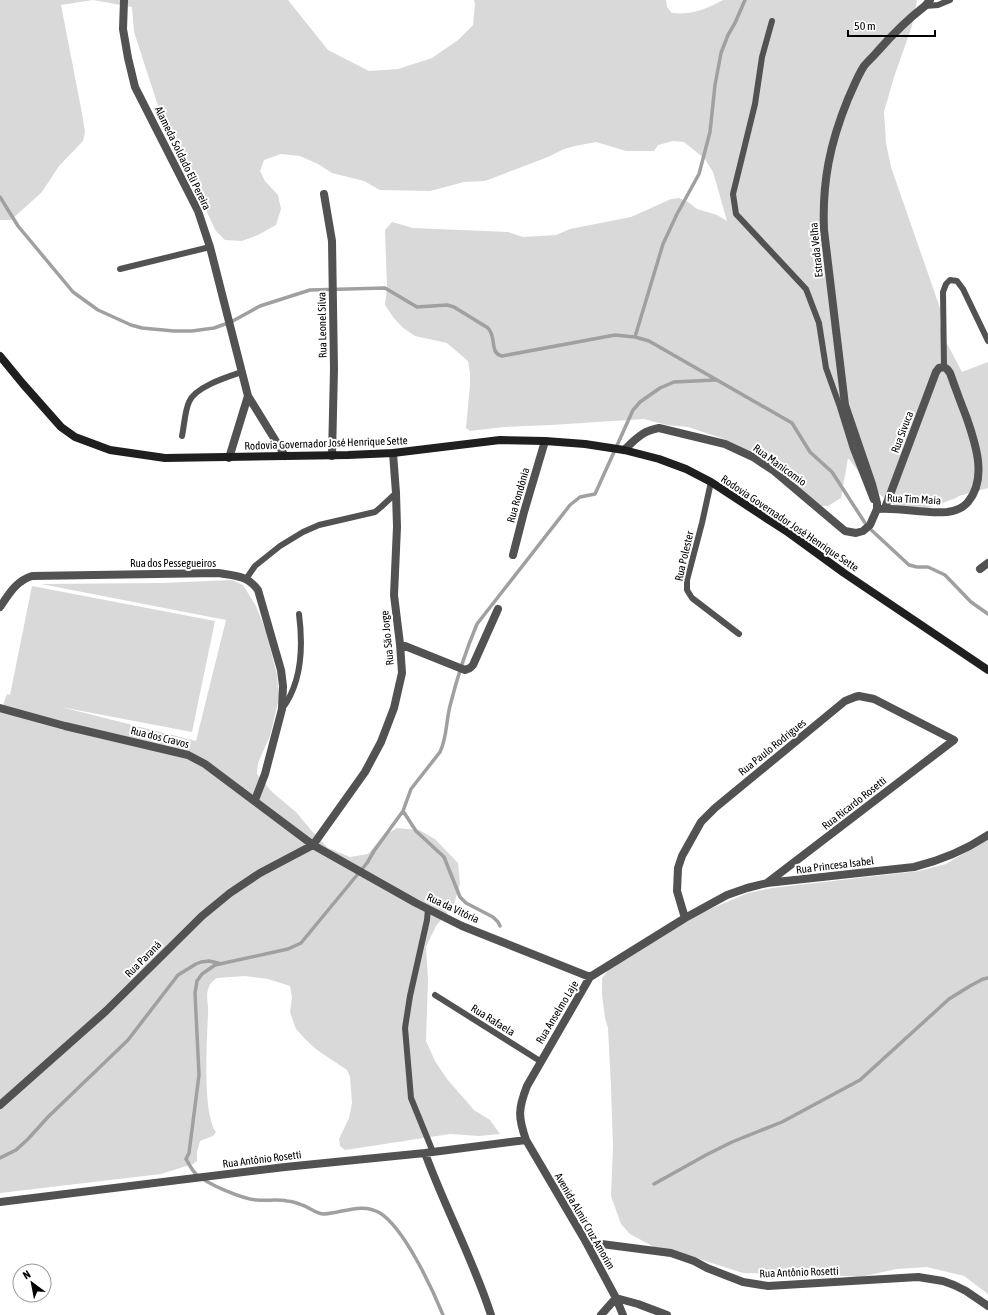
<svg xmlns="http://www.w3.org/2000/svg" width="988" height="1315" viewBox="0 0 988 1315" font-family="'Asap Condensed',sans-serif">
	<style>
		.green { fill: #d9d9d9 }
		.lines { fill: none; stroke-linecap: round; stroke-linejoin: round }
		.stream { stroke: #a0a0a0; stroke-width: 3.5 }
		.lane { stroke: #525252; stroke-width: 6 }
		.street { stroke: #525252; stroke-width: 8 }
		.secondary { stroke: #1f1f1f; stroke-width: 8 }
		.labels { text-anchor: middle; stroke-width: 4; stroke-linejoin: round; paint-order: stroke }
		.street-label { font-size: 11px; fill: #000; stroke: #fff }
	</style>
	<rect width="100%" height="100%" fill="#fff"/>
	<path class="green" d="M0,0H288L328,50L369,71L398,69L432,58L458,40L473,25L475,4L474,0H666L667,7L672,13C692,15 706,9 723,0H917L912,26L894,77L884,112L886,143L891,167L940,308V325L943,336L962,372L988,362V488L959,496L956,498C947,501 937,506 927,508C917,510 903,509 893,504C877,495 860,473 848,458L841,498L828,506H820L814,503L793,481L779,472L763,457L724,439L688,427L667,425L644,419L551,425L504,427L470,431L466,428L470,385V373L468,361L447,343L415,336L402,327L393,317L385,305L387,287L385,230L392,222L413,228L508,232L523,237L556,235L570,229L631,217L671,199L679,198L688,202L697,209L717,215L727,221L713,172L705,159L684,142L673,141L658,145L654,151H626L596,142L575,146L564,149L548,157L485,181L464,182L430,191L380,190L364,181L332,173L318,164L300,156L281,154L264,160L260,171L265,181L278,195L281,209L276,225L258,235L242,241L225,240L216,231L164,124L134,32L132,7L93,0L61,5L81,108L85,132L83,141L59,166L42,192L11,220H0Z
		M232,580L243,585L256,606L266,631L277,675L279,698L270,736L258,763L257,774L272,792L296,812L311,830L328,848L350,857L368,854L382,837L397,828L419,830L435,839L458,863L460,884L454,904L436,926L426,947L428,980L426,1041L435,1061L447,1079L474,1110L490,1120L500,1134L479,1136L450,1134L345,1150L340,1146L339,1139L349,1118L352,1103L350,1077L347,1070L317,1050L305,1039L296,1029L290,1012L292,998L290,986L268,979L245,976L217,978C214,980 210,983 209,987C205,995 209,1005 208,1014C207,1039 202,1113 216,1132L213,1136L200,1141L197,1152V1161L193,1164L161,1174L0,1193V713L7,694L10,695L32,586L215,621L192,732L61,707L196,741L226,620L41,584L161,583Z
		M988,839V1294L964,1276L927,1267L896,1269L861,1277L825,1275L743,1273L696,1258L654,1247L630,1234L621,1224L611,1196L613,1146L611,1087L608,1028L605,1018L602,995V978L614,963L703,912L748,893L772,888L919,871L946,864Z"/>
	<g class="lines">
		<path class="stream" d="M0,197L18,226L73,292L98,310L131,325L142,328L174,331H192L214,328L231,322L260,306L310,290L385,288L417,307L447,305L454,307L488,328C497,337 489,353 502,356L615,335L635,337L649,341L792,423L810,452L832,472L867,526L909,565L917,567H928L945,575L971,602L988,614
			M635,337L663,244L677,214L699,174L710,132L715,85L721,53L728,35L735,23L745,0
			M403,811L416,831L444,857L460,897L466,903L493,917L498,922L500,926
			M0,1158L16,1150L28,1139L48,1117L128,1040L178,975L196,964L201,962L209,961L218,963
			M654,1184L706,1155L732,1142L782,1122L860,1080L949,999L970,986L983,979L988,978
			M443,1315C432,1288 404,1228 380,1213C362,1202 343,1213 324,1214C316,1214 309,1207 302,1205C297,1203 292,1201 287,1201C277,1199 267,1201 257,1200C242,1199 207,1184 196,1174C192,1170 189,1164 186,1159L189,1153L199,1075L195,993L197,981L202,974L215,965L288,949L301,943L367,863L374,851L403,811L411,789L440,752C447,738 446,721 450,706C457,678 466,650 477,624L570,505L580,497L595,494L633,410L640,402L660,388L674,382L715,380"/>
		<path class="lane" d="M925,6L938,5L950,0
			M772,21L762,57L755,104L733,194L736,214L806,289L819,323L826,368L840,407L853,449L873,500
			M120,269L210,247
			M944,367L943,292L946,284L950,280L957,281L963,289L988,341
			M182,436C184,427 185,410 189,402C195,387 227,377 242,372
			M711,482L702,523L687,580V590L692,598L739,634
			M246,579L255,566L280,546L303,532L319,525L375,512L381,507L396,493
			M282,709C302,683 303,645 299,614
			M428,909L427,920L410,996L405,1028L411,1098L433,1152
			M435,995L540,1061"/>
		<path class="street" d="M124,0L123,29L128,58L135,87L198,211L210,247L248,396L285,456
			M324,194L332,241L334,369L332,456
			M624,450C636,439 642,431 659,428L725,444L753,457L774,471L845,531L856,533L863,531L870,525L877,509V503L872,484L845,405L824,230C822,182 830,143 848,99C853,88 858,75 864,66C868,61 873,57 877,52C891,36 908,19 925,6L930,0
			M229,458L248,396
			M877,509C900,507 923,514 947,512C955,511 963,508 968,502C988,478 975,442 966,416C960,401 955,387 950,373L947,369L944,367L939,368L936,372L885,508
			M513,555L524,512L545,441
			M980,569L988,563
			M0,607C9,594 16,581 32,576L218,573C235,576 247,575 258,590L281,670L283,686L282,709L265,774L255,800
			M400,644L465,670L470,668L473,665L498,609
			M0,708L65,726L188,755L205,764L313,845L416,903L462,926L590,977
			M685,918L677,891L678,868L682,856L701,822L715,808L845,701L855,697L859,696L874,699L954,740L767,883
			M0,1105L106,1011L202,916L230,893L260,873L313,845L365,772L381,742L394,708L402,673L400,644L394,595L397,527L396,493L393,453
			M425,1153C445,1208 473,1259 491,1315
			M0,1202L285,1167L425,1153L526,1140
			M586,1242L671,1253L694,1261L707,1268L743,1282L768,1286L918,1277L943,1281L954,1285L966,1291L988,1306
			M601,1315L616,1298L638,1304L667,1315
			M623,1315L616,1298L586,1242L526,1140C518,1117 518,1109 527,1086L590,977L685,918L727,895L747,888L767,883L914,867C942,860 964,851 988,835"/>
		<path class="secondary" d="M0,356L23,384L61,427L75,437L110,450L165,458L348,455L393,453L500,440L545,441L585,444L624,450L659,459L686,469L711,482L789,533L844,573L988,670"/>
	</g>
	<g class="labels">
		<g class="street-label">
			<text transform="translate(183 158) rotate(64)" y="4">Alameda Soldado Eli Pereira</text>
			<text transform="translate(816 250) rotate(-96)" y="4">Estrada Velha</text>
			<text transform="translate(322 325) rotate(-91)" y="4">Rua Leonel Silva</text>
			<text transform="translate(902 432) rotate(-69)" y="4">Rua Sivuca</text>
			<text transform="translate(326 443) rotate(-2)" y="4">Rodovia Governador José Henrique Sette</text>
			<text transform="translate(780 465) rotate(36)" y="4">Rua Manicomio</text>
			<text transform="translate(518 495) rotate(-74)" y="4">Rua Rondônia</text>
			<text transform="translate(914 499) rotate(3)" y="4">Rua Tim Maia</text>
			<text transform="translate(790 523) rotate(34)" y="4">Rodovia Governador José Henrique Sette</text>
			<text transform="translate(684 556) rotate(-77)" y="4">Rua Polester</text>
			<text x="173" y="567">Rua dos Pessegueiros</text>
			<text transform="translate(387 638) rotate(-96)" y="4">Rua São Jorge</text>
			<text transform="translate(160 737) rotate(14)" y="4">Rua dos Cravos</text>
			<text transform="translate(772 747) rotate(-39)" y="4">Rua Paulo Rodrigues</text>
			<text transform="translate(854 803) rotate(-38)" y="4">Rua Ricardo Rosetti</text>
			<text transform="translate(835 865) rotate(-7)" y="4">Rua Princesa Isabel</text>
			<text transform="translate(453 908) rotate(25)" y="4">Rua da Vitória</text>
			<text transform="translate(143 959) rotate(-45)" y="4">Rua Paraná</text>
			<text transform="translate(557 1012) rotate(-59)" y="4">Rua Anselmo Laje</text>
			<text transform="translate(493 1020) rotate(32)" y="4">Rua Rafaela</text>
			<text transform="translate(262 1159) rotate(-7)" y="4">Rua Antônio Rosetti</text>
			<text transform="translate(585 1221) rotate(60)" y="4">Avenida Almir Cruz Amorim</text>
			<text transform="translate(799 1272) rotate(-2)" y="4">Rua Antônio Rosetti</text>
		</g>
	</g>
	<g transform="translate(32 1283) rotate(328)"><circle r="19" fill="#ffffff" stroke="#999999"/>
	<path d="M0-3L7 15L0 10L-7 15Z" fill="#000000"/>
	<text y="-6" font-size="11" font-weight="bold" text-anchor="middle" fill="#000000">N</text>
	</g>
	<path d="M848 30v6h87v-6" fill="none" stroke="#000000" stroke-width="2"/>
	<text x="854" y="30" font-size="12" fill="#000000" stroke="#ffffff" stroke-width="3" paint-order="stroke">50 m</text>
</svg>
